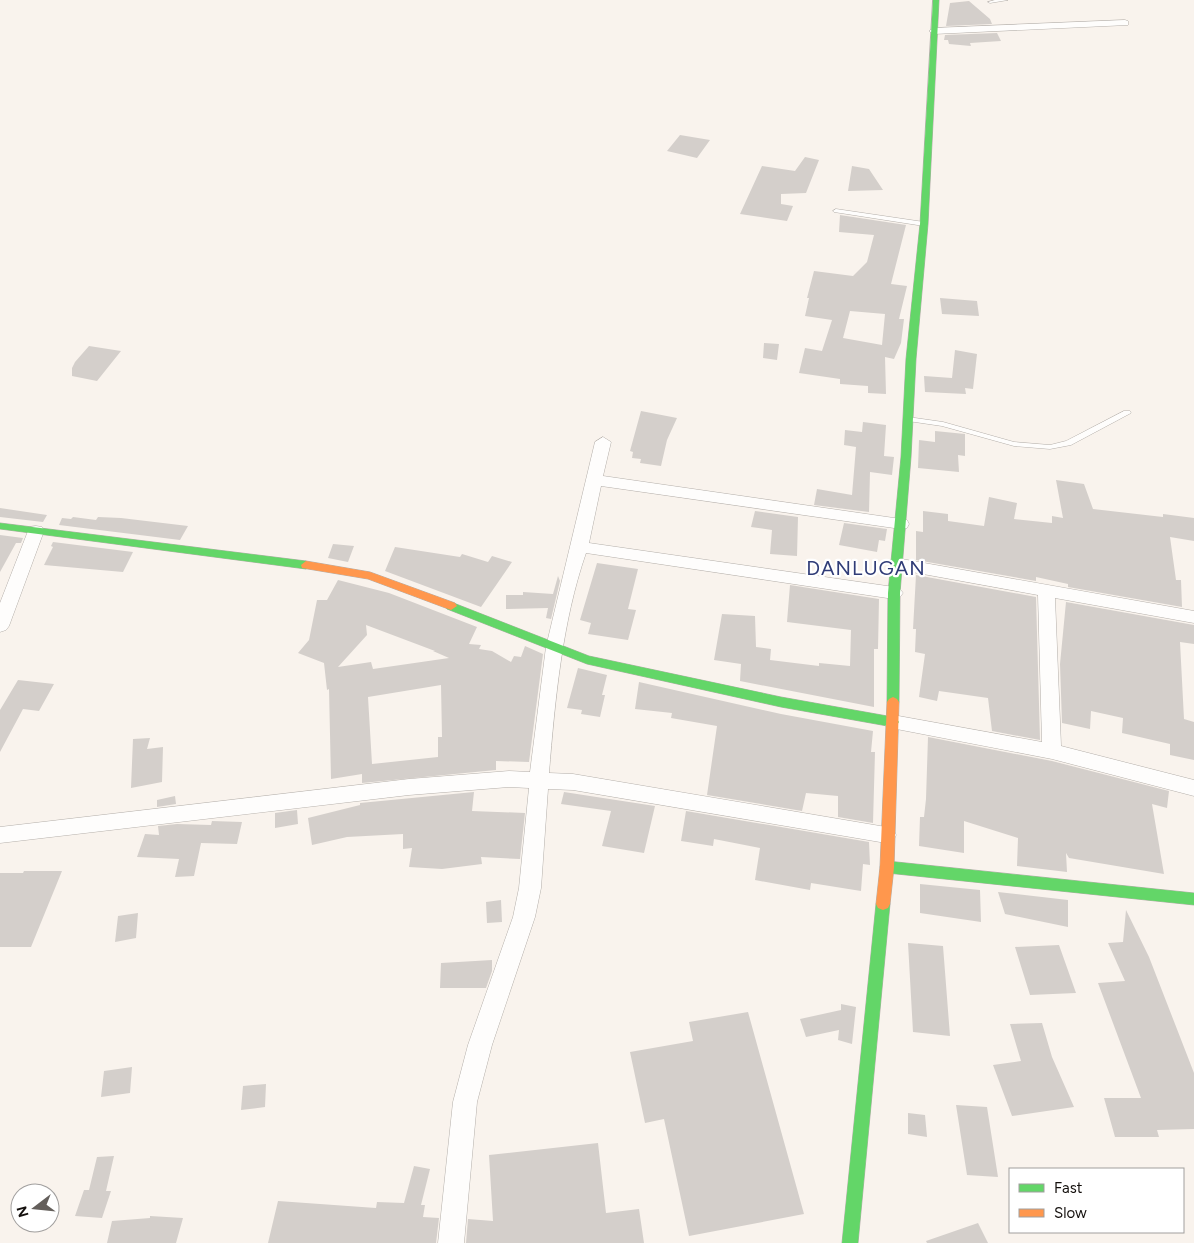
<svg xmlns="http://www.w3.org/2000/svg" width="1194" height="1243" viewBox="0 0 1194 1243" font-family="Figtree,sans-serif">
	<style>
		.building { fill: #d4cfcb; fill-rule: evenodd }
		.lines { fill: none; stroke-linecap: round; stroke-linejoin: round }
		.lane-casing { stroke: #b4afaa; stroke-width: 1 }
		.street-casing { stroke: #b4afaa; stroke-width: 1 }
		.fast-casing { stroke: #b4afaa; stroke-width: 1 }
		.slow-casing { stroke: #b4afaa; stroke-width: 1 }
		.lane { fill: #fefdfc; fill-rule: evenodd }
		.street { fill: #fefdfc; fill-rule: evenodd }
		.fast { fill: #63d668; fill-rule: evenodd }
		.slow { fill: #ff974d; fill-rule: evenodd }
		.labels { text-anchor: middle; stroke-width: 4.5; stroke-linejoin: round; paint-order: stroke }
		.quarter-label { font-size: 20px; letter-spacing: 1px; fill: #303c77; stroke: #fff }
	</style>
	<rect width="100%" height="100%" fill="#f9f3ed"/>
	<path class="building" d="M969,1L990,19L992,24L946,26L950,3Z
		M997,33L1001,41L970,43L971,46L949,44L948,40H944L945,35Z
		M680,135L710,140L697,158L667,151Z
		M805,157L819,160L806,193L781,194V204L793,206L787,221L740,214L762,166L795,171Z
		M852,166L869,169L883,190L848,191Z
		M840,215L906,225L891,284L907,286L899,319H904L901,343L894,359L885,357L886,394L868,393V386L840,384V379L799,373L805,348L822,351L832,320L805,316L809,298H807L814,271L853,276L867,262L874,235L839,232ZM850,311L885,314L882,345L843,338Z
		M940,298L977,301L979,316L942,314Z
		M764,343L779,344L777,360L763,358Z
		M89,346L121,351L97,381L72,376V368L75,362Z
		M955,350L977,354L973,389L965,388L966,394L925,392L924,376L952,378Z
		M641,411L677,418L667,440L661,466L640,463L641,459L632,458L633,452L630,451Z
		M863,422L886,425L884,456L894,457L892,475L870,472L869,512L814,505L817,489L852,495L856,447L844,445L845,430L862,432Z
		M935,431L965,434V456L958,455L959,472L918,468L919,440L935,442Z
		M1056,480L1084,484L1093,509L1163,517V514L1194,518V541L1170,537L1176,580H1181L1182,607L1068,587V584L1036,577V581L916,560V531L923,532V511L948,514V521L984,526L989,497L1017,503L1014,519L1052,523V516L1063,518Z
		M0,508L47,515L43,522L0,517Z
		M755,511L798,517L797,556L770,554L772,530L751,527Z
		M73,517L96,520L98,517L121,518L188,526L180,540L59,525L62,518L71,519Z
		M844,523L887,529L885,541L879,540L877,552L839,545Z
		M0,535L23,538L21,543H16L0,572Z
		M53,542L133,552L123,572L44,565L53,547L51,546Z
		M333,544L354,546L348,562L328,558Z
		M395,547L460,557L462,554L488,562L492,556L512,562L481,607L385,571Z
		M597,563L638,569L628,609L636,610L628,640L588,634L591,623L580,620Z
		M916,575L1036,597L1040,740L992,731L988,698L939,691L937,701L919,697L925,654L915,652L916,629H913Z
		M558,576L560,581L551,619L546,618L548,608L506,609V595H523V592L553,594Z
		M338,580L389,593L477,627L469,644L481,645L479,649L492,651L511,662L514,656L521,657L525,646L543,654L529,762L496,761V770L362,783V774L331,779L329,689L327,690L324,663L298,653L309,640L317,600H327ZM366,625L435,651H433L449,658L373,669L371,662L338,667L367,635ZM441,685L442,737H438V757L372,764L368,697Z
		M790,585L879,599L878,649H874V707L740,681L741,664L714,660L722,614L755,616L756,647L771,649L770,660L819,666V663L850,666L851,630L787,622Z
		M1066,602L1194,625V644L1180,642L1184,719L1194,722V760L1170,755V744L1122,733L1123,718L1091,711L1090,729L1062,723L1060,664Z
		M578,668L607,675L602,695H605L600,717L581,714L582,710L567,708Z
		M18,680L54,684L39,711L23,709L0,752V710Z
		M639,682L781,714L873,731L871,752H875L873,823L838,817V796L806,793L802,811L707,795L717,726L671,718L672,713L635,709Z
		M928,737L1052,761L1169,791L1167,808L1152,804L1164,874L1069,858L1066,853L1067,872L1017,866L1018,838L964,821V853L919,846L920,817H924L926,799Z
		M150,738L147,749L163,747L162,782L131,788L133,739Z
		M474,792L472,811L525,813L520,859L481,857L482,864L442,869L409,867L412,848L403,849V834L347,837L312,845L308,818L360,805V803Z
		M564,792L655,806L644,853L602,846L611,811L561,804Z
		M175,796L176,804L157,807V800Z
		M297,810L298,824L275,828V813Z
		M686,811L869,842L870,865L863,864L861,891L811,883L810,890L755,880L760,848L714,839L713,846L681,841Z
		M212,821L242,822L237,844L201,843L194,876L175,877L179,859L137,857L145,834L159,835L158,826L177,824L211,825Z
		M24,871H62L31,947H0V873H23Z
		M920,884L980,890L981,922L920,913Z
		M998,892L1068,900V927L1005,914Z
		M501,900L502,922L487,923L486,902Z
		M1126,910L1149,957L1194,1073V1129L1157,1130L1159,1137H1115L1104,1098H1141L1098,983L1125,981L1108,943L1123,942Z
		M138,913L136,938L115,942L118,916Z
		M908,943L943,946L950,1036L913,1032Z
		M1059,945L1076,993L1030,995L1015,947Z
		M492,960V971L486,988H440L441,963Z
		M841,1004L856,1007L852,1044L838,1040L839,1030L806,1037L800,1019L841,1010Z
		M748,1012L804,1214L689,1236L664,1119L645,1123L630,1052L693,1041L689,1022Z
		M1042,1023L1052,1057L1074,1107L1012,1116L993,1065L1021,1061L1010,1024Z
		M132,1067L130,1093L101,1097L104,1071Z
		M266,1084L265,1107L241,1110L243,1086Z
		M956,1105L987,1107L998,1177L967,1175Z
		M908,1113L925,1115L927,1137L908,1134Z
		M598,1143L606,1213L639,1209L644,1243H466L468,1219L493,1221L489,1155Z
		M114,1156L106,1191H111L102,1218L75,1216L84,1190H89L97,1157Z
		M414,1166L430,1169L421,1205H425L423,1217L439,1218L436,1243H268L278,1201L376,1208L377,1202L404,1203Z
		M150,1216L183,1218L176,1243H107L112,1221L150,1218Z
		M978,1223L988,1243H927L926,1241Z"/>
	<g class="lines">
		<g class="lane-casing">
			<path id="lane" d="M995,0H1008L990,3L988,2Z
				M836,209L924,222L927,224L924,226L834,212L833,211Z
				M1124,411H1130L1131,413L1071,445L1050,449L1014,446L942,426L908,421L904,419L908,417L943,422L1014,442L1050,445L1066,441Z"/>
		</g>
		<g class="street-casing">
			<path id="street" d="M1125,20L1128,21V25L934,34L929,31L934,28Z
				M603,437L611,442L603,476L901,519L907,520L909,524L907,528L901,529L601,486L589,543L894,587L900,589L903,593L900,597L894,599L586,553C562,622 555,701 549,773L573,774L886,827L893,829L896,835L893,841L886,843L573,790L548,789L541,888L535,917L492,1045L477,1102L464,1243H438L453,1102L468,1045L513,917L519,888L529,788L509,787L409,795L0,843V827L409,779L509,771L530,772L546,647L595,442Z
				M36,526L42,527L44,531L9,626L6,630L0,632V603L28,531L30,527Z
				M896,558L1194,611V623L1055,598L1061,746L1194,780V796L1052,759L886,727L884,722L886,717L893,715L1042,742L1038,595L890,568L888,564L890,560Z"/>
		</g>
		<g class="fast-casing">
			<path id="fast" d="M933,0H939L928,224L916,359L911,457L900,593L899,702L897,705H889L887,702L888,593L901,457L906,359L920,224Z
				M0,523L306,561L311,565L306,569L0,529Z
				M451,602L589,656L781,697L893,717L897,719L899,722L897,725L893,727L781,707L587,664L447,609L445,606L447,603Z
				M887,861L1194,893V905L887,873L882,871L880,867L882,863Z
				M883,898L888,900L890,904L858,1243H842L876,904L878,900Z"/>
		</g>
		<g class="slow-casing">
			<path id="slow" d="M306,561L370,572L455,603L457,606L451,610L368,579L302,568L301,565Z
				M893,697L897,699L899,702L894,867L890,904L888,908L883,910L878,908L876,904L880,867L887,702L889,699Z"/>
		</g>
		<use href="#lane" class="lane"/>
		<use href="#street" class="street"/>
		<use href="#fast" class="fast"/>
		<use href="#slow" class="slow"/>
	</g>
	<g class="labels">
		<g class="quarter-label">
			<text x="866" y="575">DANLUGAN</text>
		</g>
	</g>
	<rect x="1009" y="1168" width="175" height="65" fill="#ffffff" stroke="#a19f9e"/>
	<rect x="1019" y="1184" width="25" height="8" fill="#63d668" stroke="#a19f9e"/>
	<text x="1054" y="1193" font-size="15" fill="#14100d">Fast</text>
	<rect x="1019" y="1209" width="25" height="8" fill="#ff974d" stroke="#a19f9e"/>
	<text x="1054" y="1218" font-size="15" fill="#14100d">Slow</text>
	<g transform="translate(35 1208) rotate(254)"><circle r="24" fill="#ffffff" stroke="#a19f9e"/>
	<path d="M0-4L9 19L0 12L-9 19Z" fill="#645f5b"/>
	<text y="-8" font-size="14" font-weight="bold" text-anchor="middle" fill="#14100d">N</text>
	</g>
</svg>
